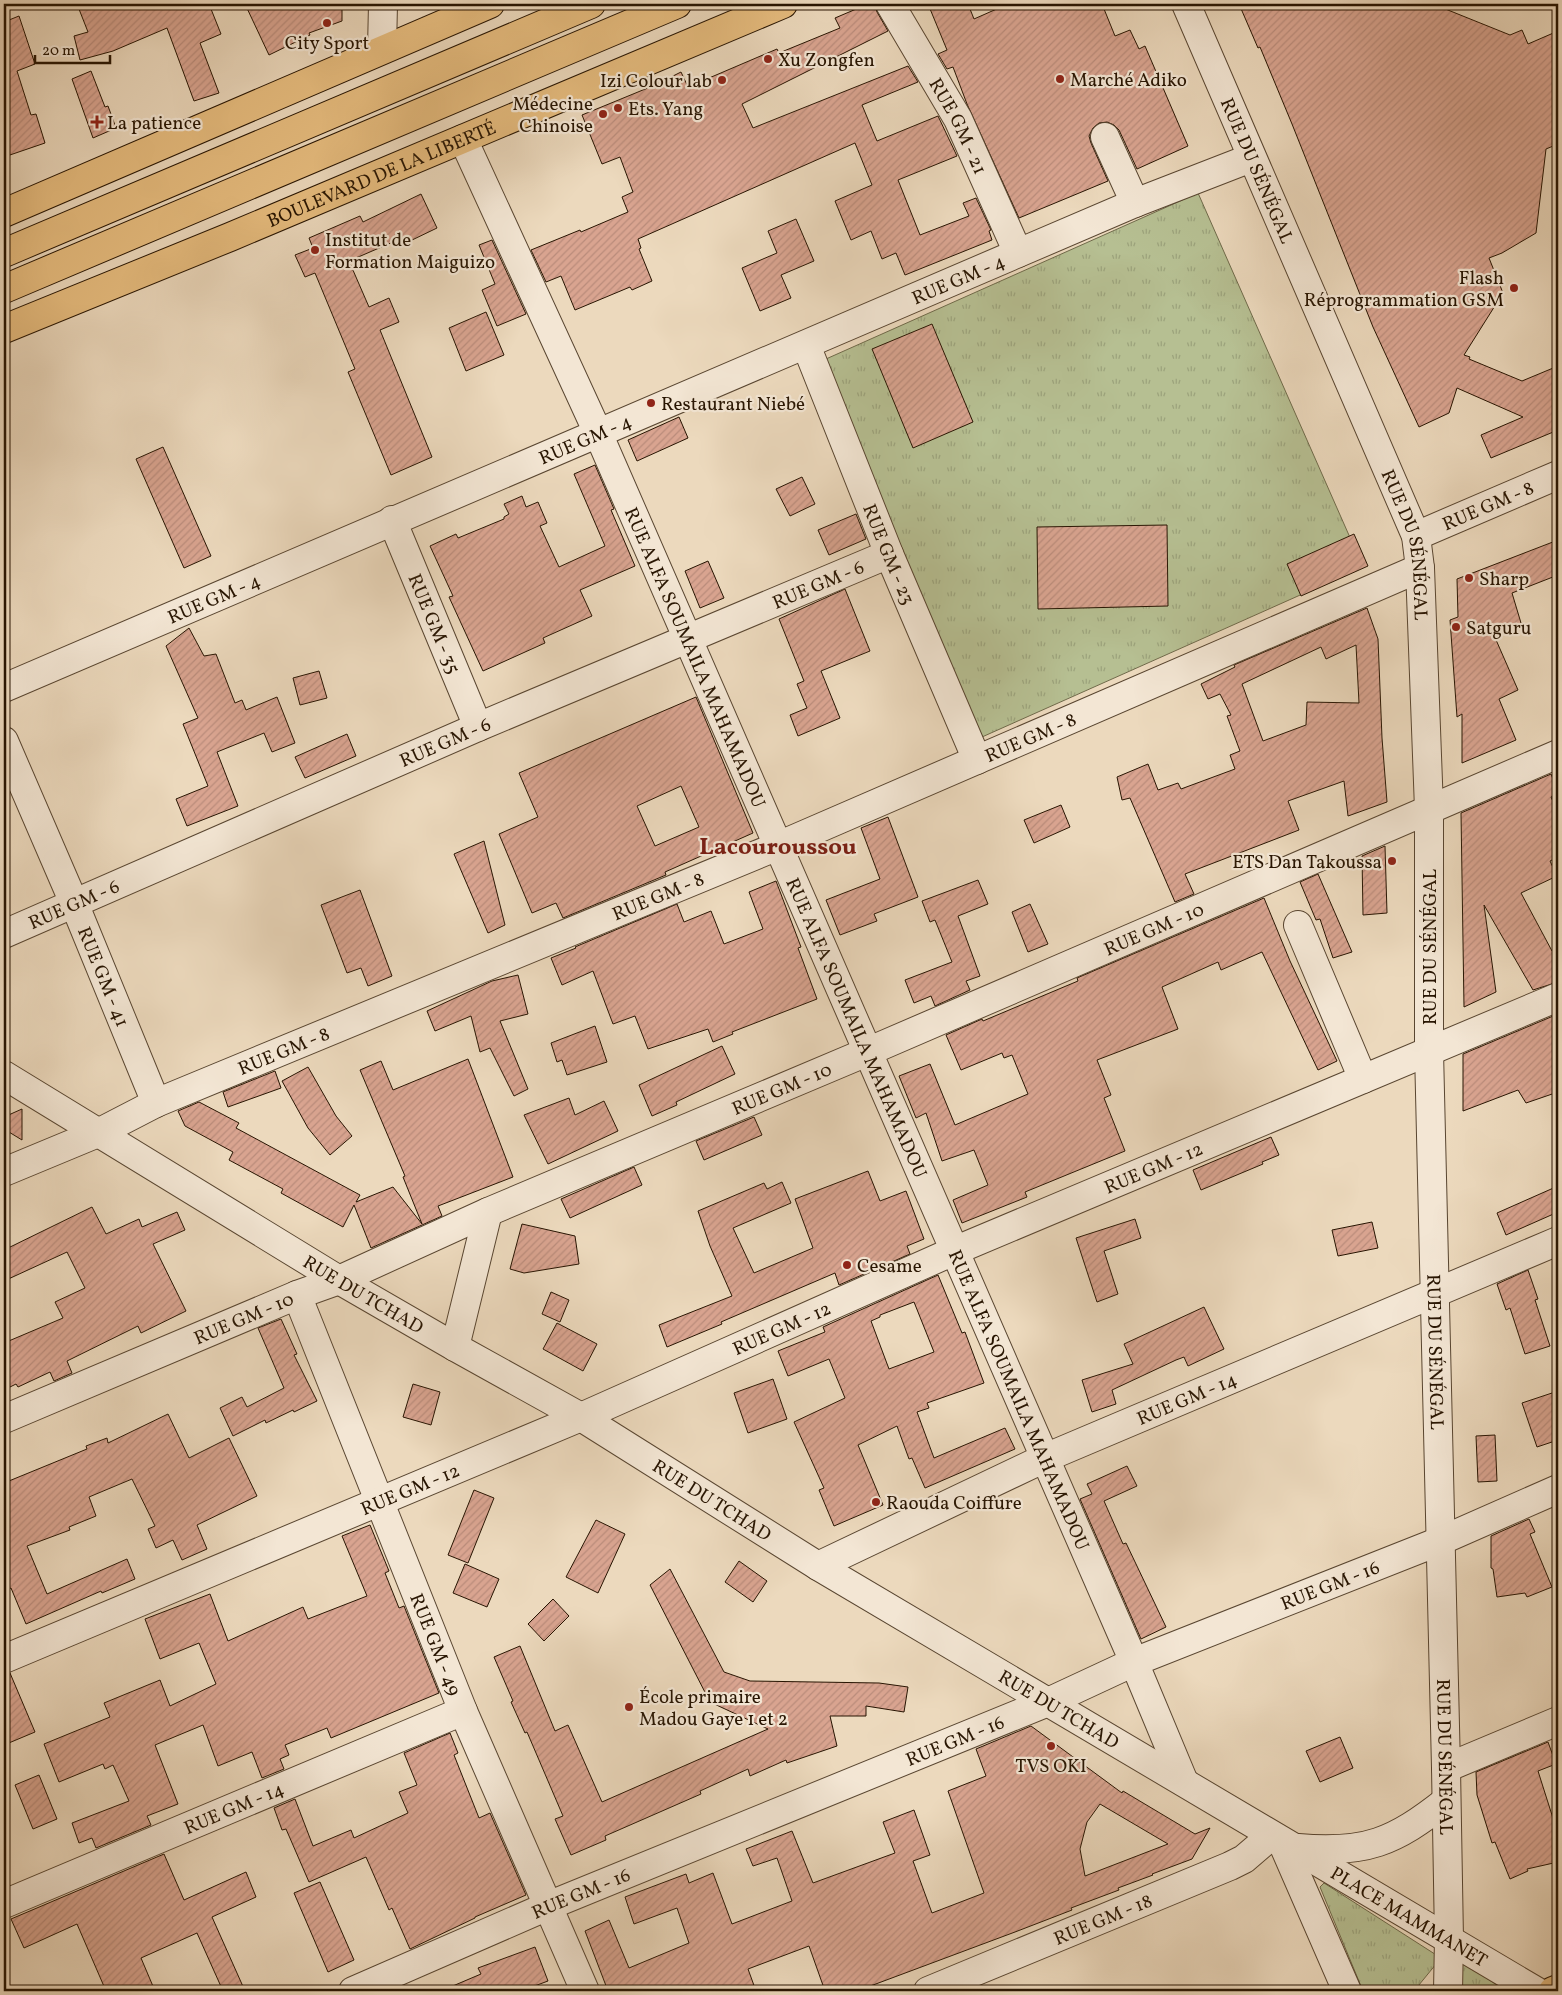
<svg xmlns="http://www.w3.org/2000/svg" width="1562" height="1995" viewBox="0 0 1562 1995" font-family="Vollkorn,serif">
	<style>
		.grass { fill: url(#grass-tufts); stroke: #6f6a4a }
		.building { fill: url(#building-hatch); stroke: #281502; fill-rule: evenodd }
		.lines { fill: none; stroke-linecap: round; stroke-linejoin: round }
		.minor-casing { stroke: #594631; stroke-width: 30 }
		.major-casing { stroke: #281502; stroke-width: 30 }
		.highway-casing { stroke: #281502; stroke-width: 30 }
		.minor { stroke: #f3e6d4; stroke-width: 28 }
		.major { stroke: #e6bc7e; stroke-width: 28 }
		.highway { stroke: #e6bc7e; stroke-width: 28 }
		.poi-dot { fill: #8f2418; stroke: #f3e6d4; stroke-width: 2 }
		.labels { text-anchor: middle; stroke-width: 4.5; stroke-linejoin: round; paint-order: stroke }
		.poi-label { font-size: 19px; fill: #281502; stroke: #f3e6d4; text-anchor: start }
		.street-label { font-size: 19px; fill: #281502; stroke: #f3e6d4 }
		.district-label { font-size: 24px; font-weight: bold; fill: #7a1f14; stroke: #f3e6d4 }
	</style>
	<defs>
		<pattern id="grass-tufts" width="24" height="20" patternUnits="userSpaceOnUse" patternTransform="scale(1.25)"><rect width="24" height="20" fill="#b6bf92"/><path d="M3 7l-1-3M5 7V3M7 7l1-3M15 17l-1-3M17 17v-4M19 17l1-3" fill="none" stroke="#9ca37c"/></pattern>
		<pattern id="building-hatch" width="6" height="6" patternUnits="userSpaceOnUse" patternTransform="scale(1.25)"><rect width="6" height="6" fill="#d9a490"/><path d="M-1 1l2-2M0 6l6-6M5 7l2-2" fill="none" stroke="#ba8c7b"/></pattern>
	</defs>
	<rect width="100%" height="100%" fill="#ecd9bd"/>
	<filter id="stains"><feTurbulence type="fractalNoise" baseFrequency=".004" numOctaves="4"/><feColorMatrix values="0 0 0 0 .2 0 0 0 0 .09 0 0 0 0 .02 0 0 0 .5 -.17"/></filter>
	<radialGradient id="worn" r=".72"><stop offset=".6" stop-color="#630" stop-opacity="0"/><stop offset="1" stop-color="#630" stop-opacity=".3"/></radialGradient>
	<path class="grass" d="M1198,193L1363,567L982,737L817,363Z
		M1324,1883L1441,1958L1414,1991H1363L1320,1887Z
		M1459,1960L1500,1987L1488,1991H1460Z"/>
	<path class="building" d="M77,4H209L221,34L200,43L219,93L194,101L167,28L113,51L80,60L74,36L88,32Z
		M245,4H342V21L309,33L310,35L269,55Z
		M868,4H874L877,12L888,31L742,104L753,128L908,66L918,82L862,105L877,141L938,116L957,156L898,180L920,235L969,216L963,203L976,198L991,230L989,231L992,240L905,275L896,253L882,259L871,231L851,240L835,201L872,185L855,143L638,239L641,248L639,249L652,281L632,290L630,287L575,310L561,276L546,282L531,250L580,230L581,232L628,212L622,197L633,192L620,157L602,164L582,115L655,85L681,72L688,87L777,49L779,53L840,28L835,18Z
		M928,4H968L974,19L1008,4H1102L1115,36L1130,30L1139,49L1145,46L1188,146L1137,169L1119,130L1114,125L1107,122L1099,123L1093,128L1089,136L1091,143L1108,181L1019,218L967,104L953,67L947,69L938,54L947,50Z
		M1239,4H1433L1510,35L1522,30L1528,44L1558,31V144L1546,149L1536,233L1502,253L1489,258L1503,293L1464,355L1470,357L1469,359L1522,381L1558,366V430L1491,458L1481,435L1523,417L1457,388L1449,413L1419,427L1373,327L1292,124L1260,47L1258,48Z
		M19,16L35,64L17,71L31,115L36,114L45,143L4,157V22Z
		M91,71L105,107L108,106L116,128L93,138L72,79Z
		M421,194L437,228L410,241L407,236L349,261L369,307L389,298L399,322L380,330L432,457L391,475L348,372L355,369L315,273L305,277L295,255L313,248L309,238L360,216L363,222Z
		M796,219L814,261L781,275L791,298L760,311L742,268L777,253L768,231Z
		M492,240L526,314L497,326L482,290L495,284L479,245Z
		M486,312L504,355L466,371L449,328Z
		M932,324L973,422L913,448L872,349Z
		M679,417L688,438L637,461L628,440Z
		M163,447L211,556L184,568L136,459Z
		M595,465L614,509L611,510L635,566L580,590L592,616L543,638L545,643L483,671L449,597L453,596L430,546L456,534L458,538L504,519V517L509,514L504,504L522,496L526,507L538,502L547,523L540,526L559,567L605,546L574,474Z
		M802,477L815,504L790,516L776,489Z
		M856,514L866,539L829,555L818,530Z
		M1167,525L1168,606L1038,609L1037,527Z
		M1354,534L1368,566L1301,596L1287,564Z
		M1558,540V575L1512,593L1521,623L1493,633L1518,690L1499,699L1516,740L1462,763V714L1457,717L1450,620L1458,617L1457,579Z
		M708,561L724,598L700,608L685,571Z
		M845,589L870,651L821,671L840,718L798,736L790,715L807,708L797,684L804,681L779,619Z
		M1367,608L1378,639L1382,738L1387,802L1348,816L1344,781L1288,801L1299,830L1185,874L1194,894L1175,902L1130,798L1122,800L1117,777L1148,764L1158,790L1178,783L1181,789L1235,769L1230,755L1240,751L1227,716L1231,715L1220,694L1208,699L1201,684L1235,667L1234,665ZM1356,645L1359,703L1307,702L1306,725L1263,741L1242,684L1321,647L1326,659Z
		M189,628L204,656L216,654L235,703L242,700L246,710L277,697L295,743L272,752L264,733L217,752L238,806L187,826L176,799L208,786L183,724L198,718L166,646Z
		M319,671L327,698L300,705L293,678Z
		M696,697L753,833L665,872L666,875L563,918L556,903L532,913L499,834L538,817L519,773ZM681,786L699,827L655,846L637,806Z
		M347,734L356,756L305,778L295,757Z
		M1551,774L1558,792V794L1551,797L1558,813V857L1550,861L1557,876L1521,893L1552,951L1558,948V982L1533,990L1484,905L1496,992L1464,1007L1461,813Z
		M1061,805L1070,827L1034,843L1024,820Z
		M888,817L918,897L874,914L877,921L840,935L826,900L880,879L861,828Z
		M484,841L505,925L488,933L454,854Z
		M1385,846L1387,913L1363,915L1362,856Z
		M1318,874L1352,952L1333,958L1320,919L1316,920L1300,882Z
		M978,880L988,904L958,916L980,976L966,981L970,990L935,1006L931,996L914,1003L905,980L952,962L935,920L930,922L922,901Z
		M776,881L801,947L798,948L817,999L732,1032L733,1034L713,1042L708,1029L648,1049L635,1016L613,1024L593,971L562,985L551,958L576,948L575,947L677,904L684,922L711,911L724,944L763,929L749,892Z
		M360,890L392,976L368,986L361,968L347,973L321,905Z
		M1264,898L1290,961L1337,1061L1318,1070L1262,952L1221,970L1218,962L1162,987L1178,1029L1097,1060L1111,1095L1104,1098L1125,1151L1025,1192L1027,1197L962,1223L953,1200L988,1185L974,1150L942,1161L926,1113L916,1118L899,1076L930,1064L955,1125L1028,1094L1012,1055L1004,1058L1002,1053L961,1070L946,1035L982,1019L983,1021L1078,981L1077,978Z
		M1030,904L1048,944L1028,952L1012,912Z
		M518,975L528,1014L500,1021L528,1089L514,1096L490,1048L480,1052L471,1016L435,1031L427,1011L492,981Z
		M1558,1014V1092L1526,1103L1518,1090L1463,1111V1054Z
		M595,1026L607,1062L567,1075L562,1060L557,1062L551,1043Z
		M722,1046L735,1074L676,1102L677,1105L652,1116L639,1085Z
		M468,1059L513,1177L438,1206L442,1216L371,1248L354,1205L343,1227L281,1193L283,1189L229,1160L233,1152L185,1126L178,1111L199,1102L239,1123L236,1128L360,1195L356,1202L393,1187L422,1224L403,1177L405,1176L360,1070L381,1061L393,1090Z
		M308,1067L336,1116L352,1136L330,1155L308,1128L282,1081Z
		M275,1071L281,1088L228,1107L223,1092Z
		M569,1098L575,1115L604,1101L618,1131L548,1164L524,1115Z
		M22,1109V1140L4,1129V1117Z
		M754,1117L762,1135L704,1160L696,1141Z
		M1271,1137L1279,1155L1262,1162L1263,1164L1201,1190L1193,1170Z
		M634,1167L642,1185L570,1218L561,1199Z
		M868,1171L880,1201L906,1191L924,1239L907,1246L910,1254L839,1285L835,1273L721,1322L722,1324L667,1347L659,1325L732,1296L710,1246L698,1211L764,1183L767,1189L782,1182L791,1203L733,1228L754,1273L813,1248L795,1199Z
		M1558,1186V1212L1506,1235L1497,1213Z
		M92,1207L106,1234L139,1219L142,1227L177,1212L185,1230L153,1244L186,1311L141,1333L138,1326L67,1361L72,1373L54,1381L50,1372L18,1387L16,1384L4,1390V1343L63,1318L55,1302L85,1288L67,1252L4,1281V1250Z
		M1135,1219L1141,1238L1104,1251L1118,1294L1097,1302L1076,1238Z
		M1372,1222L1378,1248L1338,1256L1332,1230Z
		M522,1224L575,1236L579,1264L524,1273L510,1269Z
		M1528,1270L1538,1299L1535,1300L1550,1346L1525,1354L1510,1308L1506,1310L1497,1284Z
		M938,1275L962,1333L965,1332L984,1383L927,1403L929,1408L917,1412L934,1458L1005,1428L1015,1449L925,1488L912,1458L909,1459L897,1426L858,1445L883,1505L834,1526L819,1490L824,1488L794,1422L845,1398L829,1359L788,1376L778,1351L825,1332L823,1327ZM914,1302L934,1352L889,1369L871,1321L880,1317V1315Z
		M551,1292L569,1300L560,1322L542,1314Z
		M1204,1307L1224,1349L1188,1366L1184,1357L1176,1360L1112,1390L1116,1404L1092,1412L1082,1380L1133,1364L1124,1344Z
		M281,1319L297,1354L294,1355L317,1401L294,1412L293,1410L266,1423L265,1420L233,1436L220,1408L242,1397L247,1407L284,1388L258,1328Z
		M557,1323L597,1344L583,1371L543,1349Z
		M773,1379L787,1419L748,1433L734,1393Z
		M413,1384L440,1392L431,1425L403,1417Z
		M1558,1391V1440L1537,1447L1522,1403Z
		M168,1414L189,1458L229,1438L257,1496L197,1525L207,1549L182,1560L173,1540L156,1548L148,1529L155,1526L132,1479L89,1497L96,1516L69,1527L70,1530L27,1546L47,1594L127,1559L135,1579L102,1593L101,1591L26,1624L11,1588L4,1591V1483L87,1449L86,1446L107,1438L108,1443Z
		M1495,1435L1497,1481L1478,1482L1476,1436Z
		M1127,1466L1137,1486L1104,1501L1123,1544L1126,1543L1166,1627L1141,1639L1080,1499L1092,1494L1087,1484Z
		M474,1490L494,1498L468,1563L448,1555Z
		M1529,1519L1535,1532L1530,1534L1552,1587L1527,1597L1525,1593L1497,1597L1493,1569L1491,1568V1536Z
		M596,1520L625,1534L598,1593L566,1577Z
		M370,1525L389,1571L385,1573L399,1608L404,1606L439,1693L331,1738L327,1728L285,1745L289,1755L280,1759L284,1769L262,1778L252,1752L218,1766L203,1725L155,1745L178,1804L147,1816L151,1825L96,1848L92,1838L79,1843L72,1823L129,1801L113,1765L105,1769L103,1764L59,1782L44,1744L110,1717L104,1703L160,1680L170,1706L216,1684L199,1643L160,1659L145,1619L210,1594L228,1641L303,1607L308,1619L367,1596L342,1536Z
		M739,1561L767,1581L753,1602L725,1582Z
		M465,1564L499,1579L487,1607L453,1593Z
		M670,1569L724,1672L750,1681L879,1683L908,1687L904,1712L866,1706V1716H830L837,1746L787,1763L786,1760L750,1776L748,1769L700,1791L701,1794L605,1836L606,1840L571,1855L555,1819L563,1816L527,1732L525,1733L511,1702L513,1701L494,1657L520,1646L555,1731L568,1725L602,1802L768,1729L710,1702L650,1585Z
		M553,1599L569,1616L544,1641L528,1624Z
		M10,1673L35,1732L4,1745V1674Z
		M1031,1726L1122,1793L1123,1791L1195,1834L1210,1828L1192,1859L1152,1874L1153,1875L1118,1888L1119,1890L1071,1908L1072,1910L1015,1932L857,1991H825L809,1946L748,1969L756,1991H608L585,1931L609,1920L629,1968L689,1943L677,1908L634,1924L625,1897L686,1874L689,1883L713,1873L732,1924L792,1901L777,1858L753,1866L746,1849L792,1831L813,1883L895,1853L883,1822L914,1810L930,1855L913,1861L932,1913L984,1893L948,1791L986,1776L976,1749ZM1100,1804L1168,1844L1085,1876L1080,1849L1087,1822Z
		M450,1733L458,1753L454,1755L479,1818L490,1813L526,1895L475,1917V1918L410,1949L392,1908L389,1910L366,1857L309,1882L286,1829L282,1830L274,1808L295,1799L313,1846L351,1830L354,1838L408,1813L399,1792L417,1785L404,1753Z
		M1340,1737L1353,1768L1320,1782L1306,1751Z
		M1548,1742L1556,1764L1538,1771L1558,1834V1862L1527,1869L1528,1871L1510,1879L1495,1842L1492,1843L1477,1795L1476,1772Z
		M39,1775L57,1819L33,1829L15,1785Z
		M164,1854L184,1900L246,1872L256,1897L212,1917L245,1991H223L197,1933L141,1958L155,1991H106L77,1924L24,1948L11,1919Z
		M320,1882L354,1960L328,1972L294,1893Z
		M535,1947L548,1981L521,1991H441L481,1974L478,1968Z"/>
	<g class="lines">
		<g class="minor-casing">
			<g id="minor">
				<path id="s1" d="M890,4L958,119L1018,253"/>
				<path id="s2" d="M1186,4L1416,536L1420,568L1429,809V1051L1446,1768L1449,1939L1448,1991"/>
				<path d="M382,49L383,4"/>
				<path d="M1105,137L1135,203"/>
				<path id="s3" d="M463,139L598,433L1134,1662L1184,1782"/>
				<path id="s4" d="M806,345L889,554L977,760"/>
				<path id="s5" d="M392,520L478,727"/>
				<path id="s6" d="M1416,536L1558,475"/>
				<path id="s7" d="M4,688L1135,203L1251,158"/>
				<path id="s8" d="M4,741L74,903L156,1103"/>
				<path d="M1298,925L1363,1079"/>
				<path id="s9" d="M4,934L478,727L889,554"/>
				<path id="s10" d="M4,1075L339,1280L455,1347L581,1417L818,1566L1536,1991"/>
				<path id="s11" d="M4,1172L98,1133L156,1103L778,846L1420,568"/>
				<path id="s12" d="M297,1295L463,1711L585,1991"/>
				<path d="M455,1347L488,1212"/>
				<path id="s13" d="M4,1419L297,1295L339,1280L488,1212L867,1052L1558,754"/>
				<path id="s14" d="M818,1566L1045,1458L1558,1241"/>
				<path id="s15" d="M4,1659L581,1417L954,1251L1558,997"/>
				<path d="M1446,1768L1558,1721"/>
				<path d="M1282,1842L1347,1991"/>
				<path d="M1298,1848C1366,1854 1394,1842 1446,1801"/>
				<path id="s16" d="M4,1904L463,1711"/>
				<path id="s17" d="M353,1991L548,1906L1048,1702L1134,1662L1440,1541L1558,1489"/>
				<path id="s18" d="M928,1991L1230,1866L1244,1859L1271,1836"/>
			</g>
		</g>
		<g class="major-casing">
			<g id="major">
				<path d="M4,213L490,4"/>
				<path id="s19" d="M4,329L230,237L783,4"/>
				<path d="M1553,1991L1558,1989"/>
			</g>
		</g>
		<g class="highway-casing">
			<path id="highway" d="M4,253L591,4
				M4,289L677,4"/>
		</g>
		<use href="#minor" class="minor"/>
		<use href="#major" class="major"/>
		<use href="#highway" class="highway"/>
	</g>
	<g class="poi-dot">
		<circle cx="327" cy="23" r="5"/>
		<circle cx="768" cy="59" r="5"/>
		<circle cx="1060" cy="79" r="5"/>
		<circle cx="722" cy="80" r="5"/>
		<circle cx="618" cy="108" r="5"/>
		<circle cx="603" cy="114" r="5"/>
		<path d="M94.5 114.5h5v5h5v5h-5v5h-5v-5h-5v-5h5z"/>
		<circle cx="315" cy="250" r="5"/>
		<circle cx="1514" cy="288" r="5"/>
		<circle cx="651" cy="403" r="5"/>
		<circle cx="1469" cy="578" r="5"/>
		<circle cx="1456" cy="627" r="5"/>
		<circle cx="1392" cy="861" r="5"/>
		<circle cx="847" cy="1265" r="5"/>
		<circle cx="876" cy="1502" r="5"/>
		<circle cx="629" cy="1707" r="5"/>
		<circle cx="1051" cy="1746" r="5"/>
	</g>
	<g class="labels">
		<g class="poi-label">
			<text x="327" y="49" text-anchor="middle">City Sport</text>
			<text x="778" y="66">Xu Zongfen</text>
			<text x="1070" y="86">Marché Adiko</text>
			<text x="712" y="87" text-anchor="end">Izi Colour lab</text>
			<text x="593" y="110" text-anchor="end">Médecine<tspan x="593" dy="22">Chinoise</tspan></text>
			<text x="628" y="115">Ets. Yang</text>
			<text x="107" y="129">La patience</text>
			<text x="325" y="246">Institut de<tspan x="325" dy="22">Formation Maiguizo</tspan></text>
			<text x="1504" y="284" text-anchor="end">Flash<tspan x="1504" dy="22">Réprogrammation GSM</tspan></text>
			<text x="661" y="410">Restaurant Niebé</text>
			<text x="1479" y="585">Sharp</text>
			<text x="1466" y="634">Satguru</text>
			<text x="1382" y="868" text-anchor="end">ETS Dan Takoussa</text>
			<text x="857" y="1272">Cesame</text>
			<text x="886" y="1509">Raouda Coiffure</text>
			<text x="639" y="1703">École primaire<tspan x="639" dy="22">Madou Gaye 1 et 2</tspan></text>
			<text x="1051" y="1772" text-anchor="middle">TVS OKI</text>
		</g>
		<g class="street-label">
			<text dy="7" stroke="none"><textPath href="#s1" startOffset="140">RUE GM - 21</textPath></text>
			<text dy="7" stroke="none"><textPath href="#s2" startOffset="181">RUE DU SÉNÉGAL</textPath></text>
			<text dy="7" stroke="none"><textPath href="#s19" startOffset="408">BOULEVARD DE LA LIBERTÉ</textPath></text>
			<text dy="7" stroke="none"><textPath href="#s7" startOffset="1038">RUE GM - 4</textPath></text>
			<text dy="7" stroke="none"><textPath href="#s7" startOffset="632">RUE GM - 4</textPath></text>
			<text dy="7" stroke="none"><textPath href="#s6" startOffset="78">RUE GM - 8</textPath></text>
			<text dy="7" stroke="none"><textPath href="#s2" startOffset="586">RUE DU SÉNÉGAL</textPath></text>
			<text dy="7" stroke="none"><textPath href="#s4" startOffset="225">RUE GM - 23</textPath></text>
			<text dy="7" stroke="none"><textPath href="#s9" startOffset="886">RUE GM - 6</textPath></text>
			<text dy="7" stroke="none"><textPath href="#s7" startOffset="228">RUE GM - 4</textPath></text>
			<text dy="7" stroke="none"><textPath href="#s5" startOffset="112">RUE GM - 35</textPath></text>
			<text dy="7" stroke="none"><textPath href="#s3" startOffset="568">RUE ALFA SOUMAILA MAHAMADOU</textPath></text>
			<text dy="7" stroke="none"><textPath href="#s11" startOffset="1115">RUE GM - 8</textPath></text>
			<text dy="7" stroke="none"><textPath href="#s9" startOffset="481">RUE GM - 6</textPath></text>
			<text dy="7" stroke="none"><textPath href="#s11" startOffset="710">RUE GM - 8</textPath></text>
			<text dy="7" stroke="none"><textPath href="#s9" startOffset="76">RUE GM - 6</textPath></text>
			<text dy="7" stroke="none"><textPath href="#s13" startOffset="1250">RUE GM - 10</textPath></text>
			<text transform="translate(1429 947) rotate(-90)" y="7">RUE DU SÉNÉGAL</text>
			<text dy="7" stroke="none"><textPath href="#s8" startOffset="256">RUE GM - 41</textPath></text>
			<text dy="7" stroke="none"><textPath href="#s3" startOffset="972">RUE ALFA SOUMAILA MAHAMADOU</textPath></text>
			<text dy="7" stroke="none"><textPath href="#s11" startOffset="305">RUE GM - 8</textPath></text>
			<text dy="7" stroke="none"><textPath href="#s13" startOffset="845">RUE GM - 10</textPath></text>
			<text dy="7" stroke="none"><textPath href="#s15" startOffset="1250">RUE GM - 12</textPath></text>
			<text dy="7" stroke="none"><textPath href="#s10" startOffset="421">RUE DU TCHAD</textPath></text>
			<text dy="7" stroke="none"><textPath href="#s13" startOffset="260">RUE GM - 10</textPath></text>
			<text dy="7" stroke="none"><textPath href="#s15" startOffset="845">RUE GM - 12</textPath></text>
			<text dy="7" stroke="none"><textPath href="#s2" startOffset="1396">RUE DU SÉNÉGAL</textPath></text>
			<text dy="7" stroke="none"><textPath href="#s14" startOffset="405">RUE GM - 14</textPath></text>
			<text dy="7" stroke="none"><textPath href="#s3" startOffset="1378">RUE ALFA SOUMAILA MAHAMADOU</textPath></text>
			<text dy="7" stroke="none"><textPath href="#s15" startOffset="440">RUE GM - 12</textPath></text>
			<text dy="7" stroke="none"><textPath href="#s10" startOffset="826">RUE DU TCHAD</textPath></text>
			<text dy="7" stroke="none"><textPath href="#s17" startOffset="1058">RUE GM - 16</textPath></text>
			<text dy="7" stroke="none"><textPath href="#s12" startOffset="376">RUE GM - 49</textPath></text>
			<text dy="7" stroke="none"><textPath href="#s10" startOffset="1231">RUE DU TCHAD</textPath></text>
			<text dy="7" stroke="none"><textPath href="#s17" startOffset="652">RUE GM - 16</textPath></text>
			<text dy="7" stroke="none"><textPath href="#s2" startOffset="1801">RUE DU SÉNÉGAL</textPath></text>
			<text dy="7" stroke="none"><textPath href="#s16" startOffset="249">RUE GM - 14</textPath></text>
			<text dy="7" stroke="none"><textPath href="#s17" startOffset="248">RUE GM - 16</textPath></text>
			<text dy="7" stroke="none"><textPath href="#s10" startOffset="1638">PLACE MAMMANET</textPath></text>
			<text dy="7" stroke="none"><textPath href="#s18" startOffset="189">RUE GM - 18</textPath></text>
		</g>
		<g class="district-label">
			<text x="778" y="854">Lacouroussou</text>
		</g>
	</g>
	<rect width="1562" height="1995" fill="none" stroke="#ecd9bd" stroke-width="20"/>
	<rect x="5" y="5" width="1552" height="1985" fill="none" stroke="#281502" stroke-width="2.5"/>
	<rect x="10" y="10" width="1542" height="1975" fill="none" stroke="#281502"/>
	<path d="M35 55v8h75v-8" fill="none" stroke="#281502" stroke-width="2.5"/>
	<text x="42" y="55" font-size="15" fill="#281502" stroke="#f3e6d4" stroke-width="4" paint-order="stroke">20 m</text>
	<rect width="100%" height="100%" filter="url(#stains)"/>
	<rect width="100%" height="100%" fill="url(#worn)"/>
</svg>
